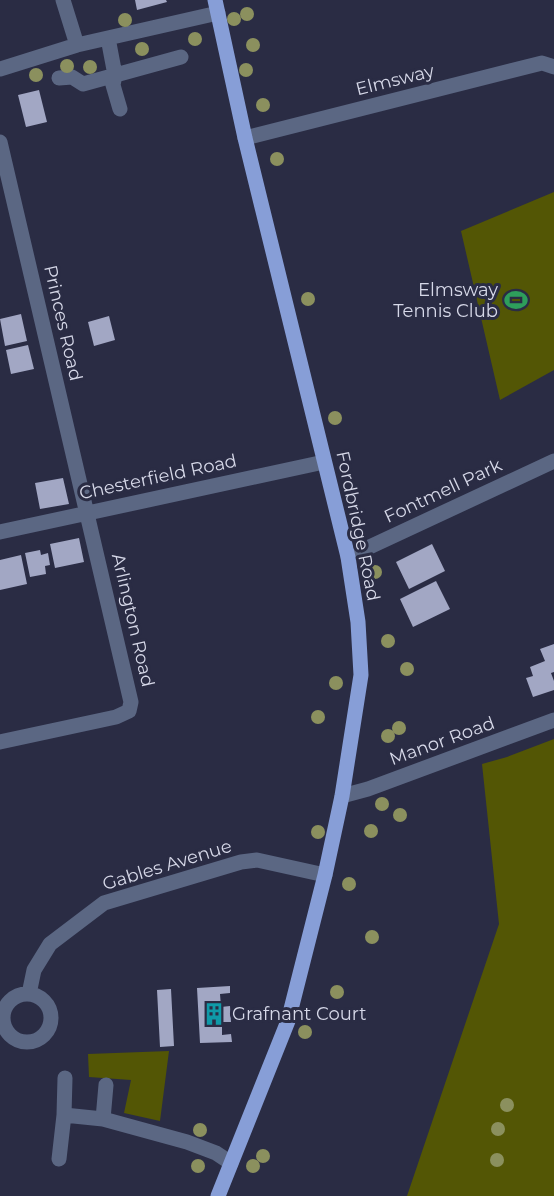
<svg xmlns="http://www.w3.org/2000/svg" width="554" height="1196" viewBox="0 0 554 1196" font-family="Montserrat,sans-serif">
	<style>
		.green { fill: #535605 }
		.building { fill: #a2a7c4 }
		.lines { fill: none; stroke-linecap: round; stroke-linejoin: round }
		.minor { stroke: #5b6783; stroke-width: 15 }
		.major { stroke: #879ed7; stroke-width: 15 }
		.tree { fill: #8b905e }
		.labels { text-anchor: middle; stroke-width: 6; stroke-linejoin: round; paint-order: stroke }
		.street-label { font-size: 18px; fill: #d6d8e8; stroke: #2a2c44 }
		.poi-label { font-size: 18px; fill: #d6d8e8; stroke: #2a2c44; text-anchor: end }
	</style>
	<rect width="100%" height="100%" fill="#2a2c44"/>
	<path class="green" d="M554,192V370L500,400L461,231Z
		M554,739V1196H407L499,924L482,764L507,757Z
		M169,1051L160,1121L124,1113L131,1080L89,1077L88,1054Z"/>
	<path class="building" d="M135,0H166L167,2L137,10Z
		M39,90L47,122L26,127L18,95Z
		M21,314L27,341L5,346L0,319Z
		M109,316L115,340L94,346L88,322Z
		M28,345L34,369L11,374L6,350Z
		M63,478L69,504L40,509L35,483Z
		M79,538L84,562L55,568L50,544Z
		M432,544L445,571L409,589L396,562Z
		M40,550L41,555L48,553L50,565L45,566L46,574L30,577L25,553Z
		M21,555L27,584L0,590V560Z
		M436,581L450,609L413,627L400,599Z
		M554,644V672L551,673L554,681V690L533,697L526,678L533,676L530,667L545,661L540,649Z
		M230,986V993L220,994L221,1007L230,1006L231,1022H222V1035L231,1034L232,1042L200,1043L197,988Z
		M171,989L174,1046L160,1047L157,990Z"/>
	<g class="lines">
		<path class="minor" d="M63,0L77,45
			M108,38L115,75L113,85L120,109
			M0,69L77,45L218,13
			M59,78L72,77L83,84L181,57
			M245,138L542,63L554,67
			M0,142L131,702L129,711L116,717L0,742
			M0,532L324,462
			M348,557L554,461
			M342,796L368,789L554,720
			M29,994L34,970L50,944L104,903L241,862L257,860L325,875
			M3 1018a24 24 0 1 1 48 0a24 24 0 1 1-48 0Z
			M64,1115L103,1119L187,1142L216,1153L231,1163
			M103,1119L106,1085
			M59,1159L64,1115L65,1078"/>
		<path class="major" d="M215,0L245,138L348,557L358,622L361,675L342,796L325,875L288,1021L218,1196"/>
	</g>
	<g class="tree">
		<circle cx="247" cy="14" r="7"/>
		<circle cx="234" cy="19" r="7"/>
		<circle cx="125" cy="20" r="7"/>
		<circle cx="195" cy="39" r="7"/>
		<circle cx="253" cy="45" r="7"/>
		<circle cx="142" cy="49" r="7"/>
		<circle cx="67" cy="66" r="7"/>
		<circle cx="90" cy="67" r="7"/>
		<circle cx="246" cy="70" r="7"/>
		<circle cx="36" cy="75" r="7"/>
		<circle cx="263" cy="105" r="7"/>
		<circle cx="277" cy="159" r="7"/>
		<circle cx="308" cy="299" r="7"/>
		<circle cx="335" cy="418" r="7"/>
		<circle cx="375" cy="572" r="7"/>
		<circle cx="388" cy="641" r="7"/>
		<circle cx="407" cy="669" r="7"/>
		<circle cx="336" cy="683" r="7"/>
		<circle cx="318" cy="717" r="7"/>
		<circle cx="399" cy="728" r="7"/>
		<circle cx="388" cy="736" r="7"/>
		<circle cx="382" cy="804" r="7"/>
		<circle cx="400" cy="815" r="7"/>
		<circle cx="371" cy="831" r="7"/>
		<circle cx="318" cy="832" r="7"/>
		<circle cx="349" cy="884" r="7"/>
		<circle cx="372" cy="937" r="7"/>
		<circle cx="337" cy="992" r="7"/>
		<circle cx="305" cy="1032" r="7"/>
		<circle cx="507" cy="1105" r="7"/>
		<circle cx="498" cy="1129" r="7"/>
		<circle cx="200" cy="1130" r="7"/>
		<circle cx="263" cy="1156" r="7"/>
		<circle cx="497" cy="1160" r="7"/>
		<circle cx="198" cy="1166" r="7"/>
		<circle cx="253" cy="1166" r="7"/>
	</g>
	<defs>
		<g id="stadium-bare" transform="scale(1.8)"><path d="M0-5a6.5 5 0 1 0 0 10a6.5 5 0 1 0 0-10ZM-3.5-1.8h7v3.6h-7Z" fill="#2e9e5b" stroke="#2a2c44" stroke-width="2.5" paint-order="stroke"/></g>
		<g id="building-bare" transform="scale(1.8)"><path d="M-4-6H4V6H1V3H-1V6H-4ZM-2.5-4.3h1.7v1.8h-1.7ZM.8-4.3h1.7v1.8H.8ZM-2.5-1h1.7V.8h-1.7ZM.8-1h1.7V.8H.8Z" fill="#0f9aa8" stroke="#2a2c44" stroke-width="2.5" paint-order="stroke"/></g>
	</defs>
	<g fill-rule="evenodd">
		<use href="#stadium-bare" x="516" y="300"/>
		<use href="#building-bare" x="214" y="1014"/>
	</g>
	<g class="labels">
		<g class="street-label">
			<text transform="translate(395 80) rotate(-14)" y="6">Elmsway</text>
			<text transform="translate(63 323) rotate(77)" y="6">Princes Road</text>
			<text transform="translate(158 477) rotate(-12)" y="6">Chesterfield Road</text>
			<text transform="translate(443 491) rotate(-25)" y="6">Fontmell Park</text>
			<text transform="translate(358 526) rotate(78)" y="6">Fordbridge Road</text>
			<text transform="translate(133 620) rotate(77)" y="6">Arlington Road</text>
			<text transform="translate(442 741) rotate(-20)" y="6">Manor Road</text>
			<text transform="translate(167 865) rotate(-17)" y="6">Gables Avenue</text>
		</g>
		<g class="poi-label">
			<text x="498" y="296">Elmsway<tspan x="498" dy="21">Tennis Club</tspan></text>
			<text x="232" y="1020" text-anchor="start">Grafnant Court</text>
		</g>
	</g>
</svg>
